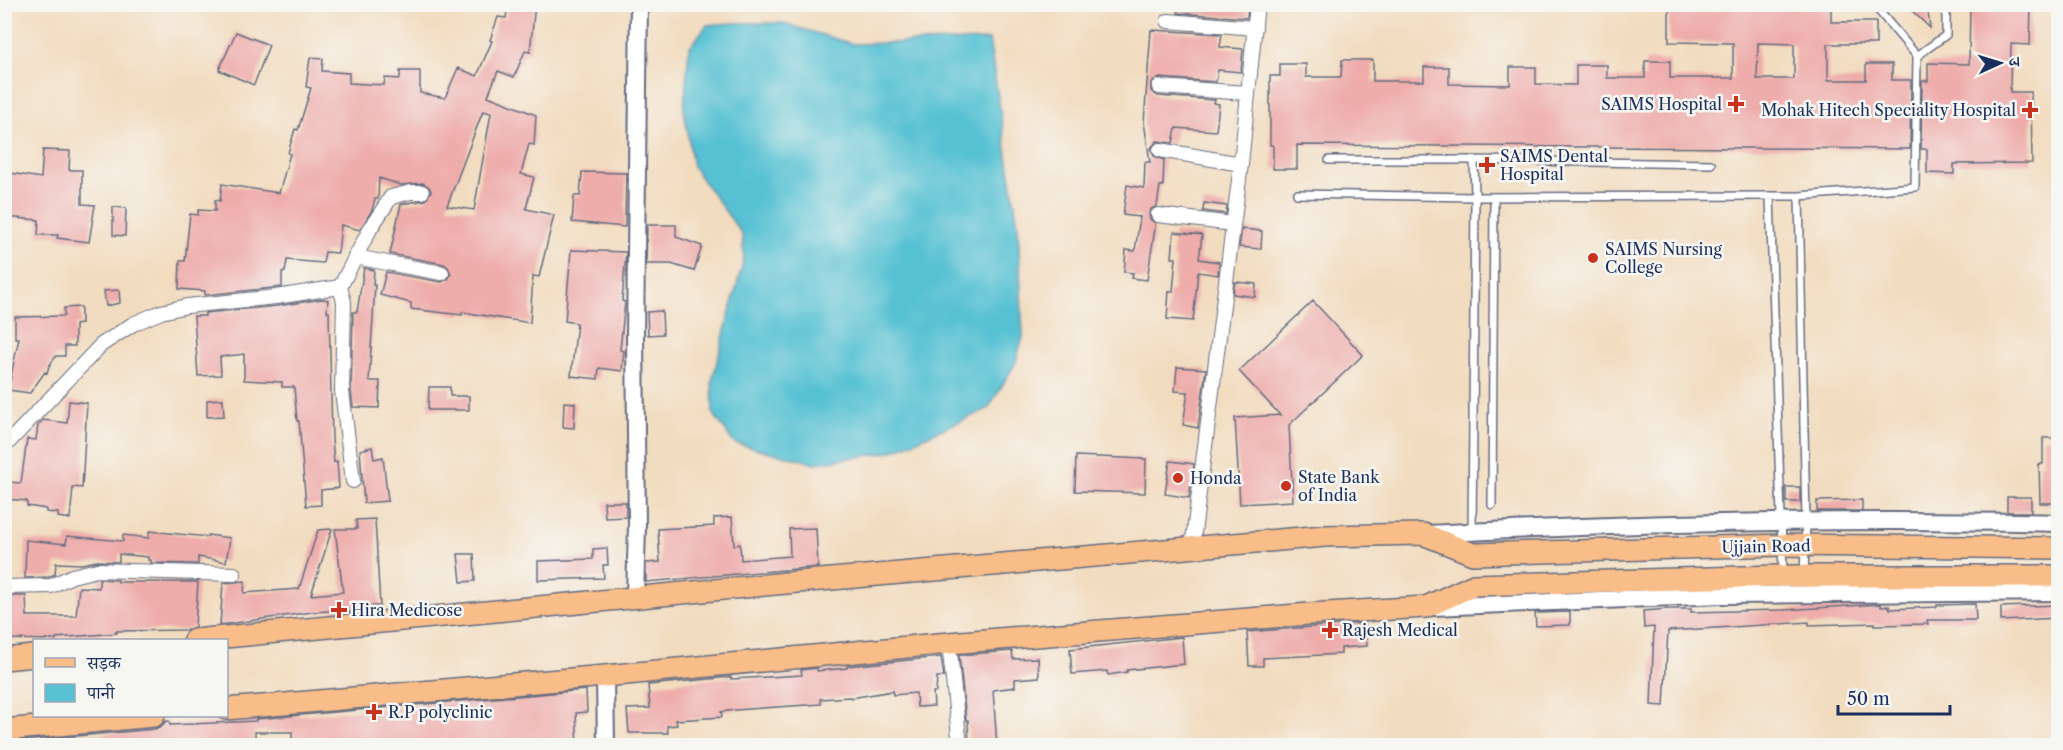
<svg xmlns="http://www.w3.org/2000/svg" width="2063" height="750" viewBox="0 0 2063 750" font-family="'Libre Caslon Text','Noto Serif Devanagari',serif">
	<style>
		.water { fill: #57c1d3; stroke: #397898; stroke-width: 1.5 }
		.building { fill: #eeacaa; fill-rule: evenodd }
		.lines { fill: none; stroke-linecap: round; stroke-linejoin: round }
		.service-casing { stroke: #666c80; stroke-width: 10 }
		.minor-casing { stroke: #666c80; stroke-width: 16 }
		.tertiary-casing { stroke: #666c80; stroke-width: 20 }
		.primary-casing { stroke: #666c80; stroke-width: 24 }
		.service { stroke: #fff; stroke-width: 7 }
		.minor { stroke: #fff; stroke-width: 14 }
		.tertiary { stroke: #fff; stroke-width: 16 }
		.primary { stroke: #f8bd89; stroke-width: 21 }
		.poi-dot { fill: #c8321e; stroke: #f6f6f2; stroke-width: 2 }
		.labels { text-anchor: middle; stroke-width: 5; stroke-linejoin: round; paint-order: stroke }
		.poi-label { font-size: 16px; fill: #1b2f5e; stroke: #f6f6f2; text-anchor: start }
		.street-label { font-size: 16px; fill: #1b2f5e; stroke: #f6f6f2 }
	</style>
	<rect width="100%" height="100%" fill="#f6f6f2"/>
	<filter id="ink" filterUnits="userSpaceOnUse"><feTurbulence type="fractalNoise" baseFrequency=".0167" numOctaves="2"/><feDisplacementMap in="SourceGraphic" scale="12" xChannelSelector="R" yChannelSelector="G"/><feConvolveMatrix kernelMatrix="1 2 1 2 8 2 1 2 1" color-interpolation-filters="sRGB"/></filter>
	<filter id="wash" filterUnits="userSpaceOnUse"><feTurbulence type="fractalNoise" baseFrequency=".008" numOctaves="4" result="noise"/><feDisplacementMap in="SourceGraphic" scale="24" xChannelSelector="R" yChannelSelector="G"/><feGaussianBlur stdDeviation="1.35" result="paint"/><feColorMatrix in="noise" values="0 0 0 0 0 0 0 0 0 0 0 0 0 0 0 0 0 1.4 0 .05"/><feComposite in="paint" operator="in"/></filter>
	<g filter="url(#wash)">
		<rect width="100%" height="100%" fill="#f2dcbf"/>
		<path class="water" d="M731,23H782L853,44L989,40L1018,225L1023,337L1015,364L988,409L890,452L815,463L734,443L713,413L712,381L744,258L742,234L693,167L684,110L689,48L707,25Z"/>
		<g id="blocks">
			<path class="building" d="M508,4H535L530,52L525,51L514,77L498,71L488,96L536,115L534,145L529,144L521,174L534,177L526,209L554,215L539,277L533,276L530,323L462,312V315L411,309V303L380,295L386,272L441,282L448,279L451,274L448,267L444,264L390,254L401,204L426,200L431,191L429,187L423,183L401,185L379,178L378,199H375L372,210L360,230L341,225L338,253L325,252L323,263L287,260L285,272H282V287L205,295V291L179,289L180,261H185L190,214L198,215V210L215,211V200L220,201L222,184L279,193L290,154L288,153L295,129L298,130L311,88L306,87L310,58L323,59L322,71L349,73V83L384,85L385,78L400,79V71H420V93L445,98L458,68L477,76L492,41L490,40L498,17L506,18ZM483,111L491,113L474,210L447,206Z
				M1179,4L1248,7L1247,18L1178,13Z
				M1669,4H1818L1831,6V22H1876V44H1828V80H1866V64H1892V80H1911L1910,149L1297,145V169H1273V145H1270V76H1280V64H1306V77H1341L1342,60H1373V81H1424V67H1449V84L1510,85V67H1536V84L1576,85V65H1607V78H1645V61H1670V78H1733V43L1669,42ZM1758,43L1794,44V79H1757Z
				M1905,4H1927L1930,28Z
				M1970,4H2031L2030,45L2011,44L2010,92H2031L2032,163L1954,164V174L1927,173V149H1921L1922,81H1928V63L1969,64Z
				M1151,30L1222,34L1220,47L1243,49L1241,72L1218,70L1216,82L1160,78L1151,83V91L1158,96L1215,100L1214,103L1219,104L1216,131L1176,128L1173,143L1157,141L1151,148L1154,156L1164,160L1163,186H1160L1157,206L1151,209L1149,213L1150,219L1155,223V228L1147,280L1132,278L1133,273L1124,272L1126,250L1135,251L1140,217L1123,215L1127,185L1144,188L1145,162H1150L1144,122Z
				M236,32L269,45L254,85L219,70Z
				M43,150L70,151L69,170H82V204L95,205L89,242L57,238L58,235H38L39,220L4,217V172L41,178Z
				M582,172L626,173L625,227L572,222L574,196H580Z
				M1204,203L1227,206L1226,214L1203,211Z
				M113,207L126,208L125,236L113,235Z
				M647,225H676V237L702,246L694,271L671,264H646Z
				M1242,229L1262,231L1261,249L1239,247Z
				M1174,232L1202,235L1199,259L1219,262L1218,275L1198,272L1193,321L1167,319L1169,291H1173L1176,258H1172Z
				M571,250L626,252L622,301L625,302L620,350L624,351L622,371L599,368L598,379L571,376L577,323L565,321Z
				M364,268L374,270L373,285H375L369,381H380L379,408L353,407L351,391L353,312H357Z
				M1235,282L1256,284L1255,297L1233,294Z
				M119,290L120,303L106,306L104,291Z
				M322,299L328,300L327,312H329L332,438L334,462L337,461L339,488L321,490V505L306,506L299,421H297L294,387H282V382L244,380V354L220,357L221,375L198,376L194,316H205V313L277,306Z
				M1313,301L1363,355L1289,425L1293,501L1240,504L1235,418L1280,415L1239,371Z
				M81,307V324L75,325V346H65V356H56L49,366L47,373L45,372L30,393L8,390L19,338H15V317L64,316V308Z
				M662,311L663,334L648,335L647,312Z
				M1177,367L1206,369L1198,428L1183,425L1188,392L1175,391Z
				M429,387H450V396H469V410H428Z
				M223,399L224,416L207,417V400Z
				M69,401L87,403L82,488L73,487L70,519L58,517V513L46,512V509L27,506V501L6,499L8,482L21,483L27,439L36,440L38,425L43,420L67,423Z
				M564,402L575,403L574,428L563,427Z
				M2043,438H2058V503H2040L2039,464H2043Z
				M372,447L374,459L383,457L388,501L364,503L360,450Z
				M1076,456L1146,459L1145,493L1075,491Z
				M1170,461L1194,464L1189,498L1165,494Z
				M1786,487H1800V502H1786Z
				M2007,497H2031V512H2007Z
				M1862,500V511H1817V501Z
				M604,502H626V517L605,518Z
				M732,517L734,545L740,544L741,560L790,556L789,529L816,528L818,567L646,582V563L660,562L658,529L714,526V518Z
				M375,519L380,606H360L361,611L345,613L344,610L312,612L220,625L223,583L245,581L244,593L299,589L318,530L332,529L311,595L343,592L335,529H357L356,520Z
				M149,531L208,537V535L230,538L226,562L198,557V564L151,563V560H148V557L119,554V562L97,561L82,564L56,563L55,574L49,577L25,578L26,540L66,544L67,536L123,541V535L149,538Z
				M607,548L608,565H603L604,578L538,580V561L593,559V549Z
				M458,554H474L475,581L461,582Z
				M99,579L118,580V582H198L195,627L186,630L116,631L117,633L56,638V640L4,639V596H26L27,616H76L79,587L99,588Z
				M1881,604V607L1889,606L1890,609L1937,607V605L1975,604L1976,620H1927L1928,624L1875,625V623L1809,625V622L1668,631L1664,706L1651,705L1654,627L1644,628L1643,611L1668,609H1691V612L1783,610Z
				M2058,605V618L2001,621V607Z
				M1570,612V625L1536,626L1535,613Z
				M1365,623L1367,646L1341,648V654L1263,658V666H1249L1247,632Z
				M1182,637L1184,664L1127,670V672L1108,675L1107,671L1072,674L1070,649Z
				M1012,651L1013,659L1038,658L1039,677L1015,679V687L993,690L997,746H969L968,720H966L959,655Z
				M941,657L944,677H937L936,692H933L934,706L917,707L916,693L893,695V691L851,698L850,697L820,699L821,704L735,710L721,712L722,717L676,720L677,725L667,726L668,733H629L627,709L650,708L648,685L731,677V679L802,675L801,670L817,668V671L847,668V666Z
				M586,690L587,712L576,713L578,746H461V744H450L427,746H292V732H255V746H196V741L171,743V746H129V743L23,746L22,741L155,729L162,726L166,721H169L170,725L256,721V719Z"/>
		</g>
	</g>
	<g filter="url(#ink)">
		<use href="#blocks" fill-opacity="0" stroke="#666c80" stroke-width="1.5"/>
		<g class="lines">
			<g class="service-casing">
				<path id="service" d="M911,4H935
					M1873,4L1917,56
					M1329,160H1474L1711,164
					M1474,160L1475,197L1799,196L1915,187L1917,56L1946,35V4
					M1297,194L1475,197L1472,532
					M1770,196L1783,575
					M1799,196L1806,521L1804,575
					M1492,505L1494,198"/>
			</g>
			<g class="minor-casing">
				<path id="minor" d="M1168,21L1255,28
					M1159,87L1248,93
					M1160,150L1241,164
					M1158,215L1233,224
					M355,257L442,273
					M340,287L344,302L342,391L353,481
					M4,447L101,345L133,324L161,312L187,306L276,297L340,287L370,229L391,197L411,192H422
					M1192,548L1241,164L1257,4
					M4,587L51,586L72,576L97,570L234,574
					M949,643L960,746"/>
			</g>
			<g class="tertiary-casing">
				<path id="tertiary" d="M1427,534C1637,523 1848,518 2058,523
					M635,597L637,526L635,337L639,4
					M1433,607L1723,595L2058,592
					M605,676L606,746"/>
			</g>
			<g class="primary-casing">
				<path id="primary" d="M194,640L797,582L1325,536L1423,534L1473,554L1783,545L2058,548
					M4,659L34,656
					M226,709L605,676L949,643L1309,614L1426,607L1474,585L1777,576H2058
					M4,730L154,716"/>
			</g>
			<use href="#service" class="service"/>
			<use href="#minor" class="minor"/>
			<use href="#tertiary" class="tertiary"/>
			<use href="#primary" class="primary"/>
		</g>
	</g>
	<g class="poi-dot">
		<path d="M1733 95h6v6h6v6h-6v6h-6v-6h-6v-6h6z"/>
		<path d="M2027 101h6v6h6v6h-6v6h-6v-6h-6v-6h6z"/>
		<path d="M1484 156h6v6h6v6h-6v6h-6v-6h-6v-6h6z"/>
		<circle cx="1593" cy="258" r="6"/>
		<circle cx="1178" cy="478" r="6"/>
		<circle cx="1286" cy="486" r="6"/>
		<path d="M336 601h6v6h6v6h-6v6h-6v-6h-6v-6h6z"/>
		<path d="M1327 621h6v6h6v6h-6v6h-6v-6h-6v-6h6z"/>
		<path d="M371 703h6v6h6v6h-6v6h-6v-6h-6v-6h6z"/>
	</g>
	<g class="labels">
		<g class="poi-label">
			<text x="1722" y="110" text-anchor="end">SAIMS Hospital</text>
			<text x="2016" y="116" text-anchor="end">Mohak Hitech Speciality Hospital</text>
			<text x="1500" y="162">SAIMS Dental<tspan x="1500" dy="18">Hospital</tspan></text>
			<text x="1605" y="255">SAIMS Nursing<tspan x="1605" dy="18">College</tspan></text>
			<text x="1298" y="483">State Bank<tspan x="1298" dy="18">of India</tspan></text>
			<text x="1190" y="484">Honda</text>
			<text x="351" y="616">Hira Medicose</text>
			<text x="1342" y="636">Rajesh Medical</text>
			<text x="388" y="718">R.P polyclinic</text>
		</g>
		<g class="street-label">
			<text transform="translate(1766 546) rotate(-1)" y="6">Ujjain Road</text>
		</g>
	</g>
	<rect width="2063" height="750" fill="none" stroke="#f6f6f2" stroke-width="24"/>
	<rect x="33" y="639" width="195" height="78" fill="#f6f6f2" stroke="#9ea6b7" stroke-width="1.5"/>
	<rect x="45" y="658" width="30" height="9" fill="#f8bd89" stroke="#9ea6b7" stroke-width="1.5"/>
	<text x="87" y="669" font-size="18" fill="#1b2f5e">सड़क</text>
	<rect x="45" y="684" width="30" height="18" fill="#57c1d3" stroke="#9ea6b7" stroke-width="1.5"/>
	<text x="87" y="699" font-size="18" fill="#1b2f5e">पानी</text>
	<g transform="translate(2000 63) rotate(86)" stroke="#f6f6f2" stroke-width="4.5" paint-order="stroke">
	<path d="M0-4.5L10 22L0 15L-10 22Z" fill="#1b2f5e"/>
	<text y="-9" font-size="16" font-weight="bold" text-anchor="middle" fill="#1b2f5e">उ</text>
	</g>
	<path d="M1838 705v9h112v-9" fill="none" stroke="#1b2f5e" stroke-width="3"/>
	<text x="1847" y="705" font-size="18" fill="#1b2f5e" stroke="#f6f6f2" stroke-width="4.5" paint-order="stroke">50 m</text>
</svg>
